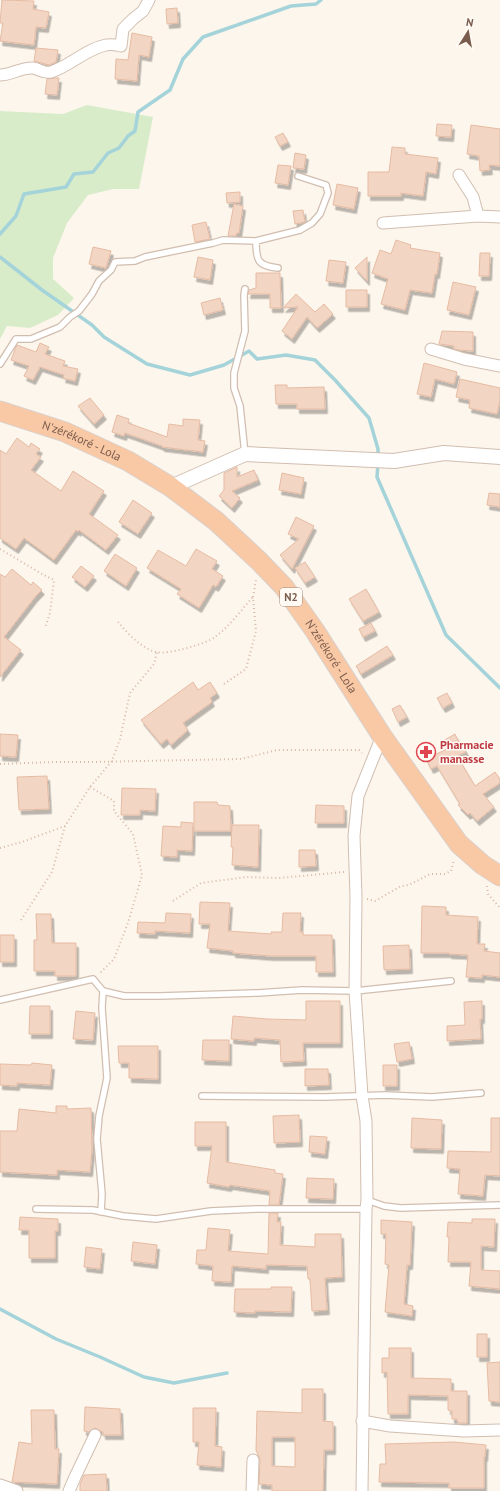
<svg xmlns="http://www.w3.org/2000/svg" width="500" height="1491" viewBox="0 0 500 1491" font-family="'PT Sans',sans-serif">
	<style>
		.green { fill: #d8ecc9 }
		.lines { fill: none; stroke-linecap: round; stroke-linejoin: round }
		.stream { stroke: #a5d3da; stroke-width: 3.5 }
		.building { fill: #f3d5c3; stroke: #e6bba3; fill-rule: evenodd; filter: url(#shadow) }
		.service-casing { stroke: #d1beb0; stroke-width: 8 }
		.minor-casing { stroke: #d1beb0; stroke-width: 13 }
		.tertiary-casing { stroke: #d1beb0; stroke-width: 16 }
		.trunk-casing { stroke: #dad1cd; stroke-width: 21 }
		.path { stroke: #d9b8a5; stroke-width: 2; stroke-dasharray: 1 3; stroke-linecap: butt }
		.service { stroke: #fff; stroke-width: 5.5 }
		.minor { stroke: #fff; stroke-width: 11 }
		.tertiary { stroke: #fff; stroke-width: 14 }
		.trunk { stroke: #f9c8a4; stroke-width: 19 }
		.labels { text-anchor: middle; stroke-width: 3; stroke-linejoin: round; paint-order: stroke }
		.shield { fill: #fffaf3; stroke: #a28b7f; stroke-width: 1 }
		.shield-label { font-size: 11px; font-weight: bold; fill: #7a5c4d }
		.street-label { font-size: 12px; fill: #7a5c4d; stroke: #fffaf3 }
		.health-label { font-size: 12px; font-weight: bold; fill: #be3a42; stroke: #fffaf3; text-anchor: start }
	</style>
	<defs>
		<filter id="shadow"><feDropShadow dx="2.5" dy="4.5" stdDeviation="0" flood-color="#0004"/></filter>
	</defs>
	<rect width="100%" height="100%" fill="#fdf6ec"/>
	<path class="green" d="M87,105L153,117L139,189H113L88,195L67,223L53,258V279L74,298L58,315L30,328L7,326L0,339V111L63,114Z"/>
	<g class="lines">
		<path class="stream" d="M0,234L16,216L24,194L66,187L74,174L93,172L108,153L119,148L128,136L135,131L138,112L170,90L183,59L203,37L291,6L316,4L321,0
			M0,257L42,290L92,325L104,337L147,364L190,375L224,365L249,351L257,359L286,355L315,360L335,380L369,418L378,449V458
			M378,464L377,477L446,635L500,688
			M0,1309L56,1339L100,1357L144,1377L174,1383L227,1373"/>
	</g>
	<path class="building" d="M2,0L34,1L33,9L49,12L46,28L36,27L34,45L0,41L3,23H0Z
		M177,8L178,23L167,24L166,9Z
		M132,33L152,37L149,57L139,55L137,81L115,79L116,59L128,60Z
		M36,48L58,50L56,62L49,65L34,61Z
		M56,78H59L57,95L45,94L47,79Z
		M437,124L452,125L451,137L436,136Z
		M471,125L500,129V166L489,165L490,170L480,171L479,156L467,154Z
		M283,133L288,142L280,146L275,137Z
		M392,147L405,148V154L438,158L436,174L426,172L423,196L401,193V196H368V172H389Z
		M295,153L306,155L304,169L293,168Z
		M278,165L291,166L288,185L275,183Z
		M337,184L358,188L354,209L333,205Z
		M240,192V202L227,203L226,193Z
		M234,204L243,206L239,233H237L236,236H228Z
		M303,210L305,222L295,224L293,211Z
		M206,222L210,239L195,242L192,225Z
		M396,240L411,245L410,248L440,253L437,274H435L432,293L410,290L405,310L381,304L388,279L372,273L380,250L391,254Z
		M93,247L111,251L106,268L89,264Z
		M480,253H490L489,276H479Z
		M198,257L213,260L210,280L194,277Z
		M367,257V281L355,268Z
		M329,260L346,262L343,283L326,281Z
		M256,273H280L281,308H270V294H248L249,290L256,288Z
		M453,282L476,287L469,315L447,310Z
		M346,290H367V307H346Z
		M296,294L315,312L324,304L333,314L317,328L307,317L292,339L282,331L298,307L283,308Z
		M220,298L223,310L204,315L201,303Z
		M442,331L473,332V351L459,350L454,349V346L439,344Z
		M40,343L49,347L45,354L65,361L63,366L78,369L75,381L63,378L64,375L40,367L33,380L24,376L29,366L11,360L16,347L17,345L36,352Z
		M424,363L457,372L454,384L435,379L431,397L417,394Z
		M460,379L500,388V400L497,414L469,408L470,400L456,397Z
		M275,385H287V388L324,387L325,409H297V404H276Z
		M90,398L104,415L94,424L78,406Z
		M117,415L129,419L128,423L167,437L169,424L183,426V419L200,420L198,440L205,441L203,452L162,447V446L125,433L124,436L112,432Z
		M17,438L29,447L31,443L40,449L36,454L41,457L31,470L61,491L73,471L104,491L89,514L118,535L106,550L79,530L78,532L76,530L54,560L24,538L16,549L0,538V450L6,454Z
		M237,467V477L254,470L258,480L232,491L240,498L232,508L219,496L224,490V473Z
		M282,473L304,478L301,494L279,490Z
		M489,493L500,494V507L487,505Z
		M133,500L152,513L138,534L119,522Z
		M296,517L314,526L292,569L280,555L299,539L288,534Z
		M196,549L217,561L212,569L223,576L216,587L213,585L199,608L177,594L181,589L147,568L158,550L186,566Z
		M115,554L137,568L126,586L104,571Z
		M305,562L315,577L305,583L295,568Z
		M81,566L94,576L85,587L72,577Z
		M12,569L31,585L33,582L42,590L35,597L4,637L21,650L0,677V574L5,577Z
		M366,589L379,612L363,621L349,599Z
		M371,623L375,631L363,637L359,629Z
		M387,646L393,655L361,674L356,666Z
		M193,682L198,690L210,682L217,693L210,698L212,702L183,723L188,730L171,745L167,739L161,744L141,720Z
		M447,693L452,703L443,708L437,698Z
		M400,705L407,717L398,722L392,709Z
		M0,734L18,735L16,757L0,756Z
		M455,734L459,743L461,742L466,752L457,756L475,786L495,772L500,779V783L483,794L494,807L477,821L470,813L468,815L458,805L460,804L437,766L431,769L426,759L447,749L443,741Z
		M47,776L49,809L19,810L17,777Z
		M122,788L156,789L155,811L140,810V815H121Z
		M194,802H217L218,805L230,806L231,831H194Z
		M316,805L344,806V823H315Z
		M181,822L193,823L192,851L177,850V857L161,856L163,826L181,827Z
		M232,825H259L258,867L232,865L233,847H231Z
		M299,850H315L316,866L299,867Z
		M200,902L230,903L228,931L271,934V932H282L283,913H301L300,932H303V935H332L333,972H316V956H271L233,953V951L207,948L210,924H199Z
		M422,906L446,907V915L478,917L477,944H485L484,951L500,953V977L482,975V978L466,977L468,955L449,954V953H421Z
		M166,913L191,914L190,933L155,931V934L137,933L138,922L165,923Z
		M36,914H51L52,943H76V976H55V971H34V940H37Z
		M0,935H14V962H0Z
		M409,945L410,969L384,970L383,946Z
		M306,1001H340V1043H303L304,1061L281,1062L280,1040L254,1038V1041L231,1039L233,1016L267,1019L306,1020Z
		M482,1001V1019H480L481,1039L447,1041V1026L465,1025L464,1002Z
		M30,1006H50V1034H29Z
		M76,1011L95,1013L93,1040L73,1039Z
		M203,1040H229V1061L202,1060Z
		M409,1042L412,1059L397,1062L394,1044Z
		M118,1046H158V1079L129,1078V1063H119Z
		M32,1063L52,1065L50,1085L17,1083V1086L0,1085V1064L31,1065Z
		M383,1065H397V1086H383Z
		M305,1069H328L329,1085L305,1086Z
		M56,1106H67V1109L91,1108L92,1150L90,1172L57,1170V1175L0,1172V1131H17L19,1109L56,1113Z
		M299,1115L300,1142L274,1143L273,1116Z
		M412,1118L442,1120L441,1149L411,1148Z
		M491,1118H500V1176L485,1175L483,1196L458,1194L460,1169L447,1168L448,1151L491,1152Z
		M195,1122H226V1162L275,1170V1173L283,1174L279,1205H269L270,1191L230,1185L229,1187L207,1183L212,1146H195Z
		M310,1136L327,1137L325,1154L309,1152Z
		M307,1178L334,1179L333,1199L306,1198Z
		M269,1213H278L277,1222H281L280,1245L315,1247V1234H341L342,1277L325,1278L327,1310L312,1311L310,1279H308L307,1266L266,1265V1269L232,1266L231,1282L212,1281L213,1266L196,1264L197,1250H206L208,1228L230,1230L228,1251L268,1254Z
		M20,1217L58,1219V1231H55V1258H29V1230H19Z
		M472,1219H495L494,1247L481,1246V1270L500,1271V1289L469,1286L471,1262H448L449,1237H447L448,1222L472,1223Z
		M381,1220L412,1222L410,1265H407L404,1304L413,1306L412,1316L385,1312L389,1265L385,1264L386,1234H381Z
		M133,1242L157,1245L155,1264L131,1261Z
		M86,1247L102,1249L100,1269L84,1267Z
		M271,1287H292L291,1312L255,1311V1313L234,1312L235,1289H271Z
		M477,1334H487V1357H477Z
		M389,1348H411V1378L451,1379V1391H467V1423H458L457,1419H452V1411L448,1410V1396L408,1395V1414H388L387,1372L382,1373V1358H389Z
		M500,1362V1402L489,1401L487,1363Z
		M302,1389H323V1421L333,1422V1450H324L323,1491H272V1485L259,1484L260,1460L256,1450L257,1411L302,1413ZM272,1437H295V1467L272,1466Z
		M85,1407L120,1409L121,1435H103V1432L95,1428L89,1432L84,1431Z
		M193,1408H216L215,1446L222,1447L221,1467L197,1465L199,1442H193Z
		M31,1410H54L55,1449H59L57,1484L12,1482L19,1442L32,1444Z
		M454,1442L486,1445L485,1457H484V1488H449V1483L379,1482L380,1464H386L385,1444Z
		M106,1474L107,1491H80V1484L84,1475Z"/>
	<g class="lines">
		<g class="service-casing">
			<path id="service" d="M256,241C256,261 258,266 278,268
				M245,289L244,295L245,331L234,373V388L240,406L245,454
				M0,364L16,339H31L60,327L70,317L79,311L92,294L99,281L111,270L115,262L135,261L145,257L213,243L223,240L256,241L300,230L312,223L320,214L328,193L326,185L298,176
				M0,1000L93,979L103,991
				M202,1096L325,1097L385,1095L432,1097L481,1093
				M367,1200L384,1206L401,1208L500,1205
				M36,1209L93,1210L123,1216L156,1219L211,1211L257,1209H366
				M101,1212L102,1194L97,1139L99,1116L107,1078L102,1008L103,991L124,996H160L258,993L302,990L355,991L451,981"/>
		</g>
		<g class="minor-casing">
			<path id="minor" d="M0,75C11,75 22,67 33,68C39,69 45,74 51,72C70,66 86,49 106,45C110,44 116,45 121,46L123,29L133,19L143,11L149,0
				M459,175L473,197L478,216
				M383,223L478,216L500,217
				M431,349L464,359L500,366
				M362,1421L390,1426L464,1431L500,1430
				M0,1485L17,1491
				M69,1491L75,1477L95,1435
				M252,1491L253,1460
				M362,1491L366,1209L367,1200L366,1121L362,1096L355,991L356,897L354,836L358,796L382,736"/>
		</g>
		<g class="tertiary-casing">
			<path id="tertiary" d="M171,487L245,454L394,461L444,453L500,457"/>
		</g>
		<g class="trunk-casing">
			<g id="trunk">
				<path id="s1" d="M0,411L65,432L128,461L171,487L216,521L259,561L284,587L315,631L382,736L459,844L483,865L500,876"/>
			</g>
		</g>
		<path class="path" d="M0,549L42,574L54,580L50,613L45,628
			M118,622C127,633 141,648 156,652C167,655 206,644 215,637C230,626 241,610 253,597
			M224,684L246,669L256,631L253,597L256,580
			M0,764L54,762H91L241,759L277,750H359L362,753
			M90,787L114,801V811L133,834L142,875L128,923L114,959L99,974
			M0,848L22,842L65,826
			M487,886L488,894L500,908
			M367,899L375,901L401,886L409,885L430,874H445L451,871L454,860
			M173,901L201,883L247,877L279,878L344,872
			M21,920L52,872L65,826L90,787L112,761L120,739L130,693L154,664L157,652"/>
		<use href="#service" class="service"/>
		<use href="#minor" class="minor"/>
		<use href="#tertiary" class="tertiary"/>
		<use href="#trunk" class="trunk"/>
	</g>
	<defs>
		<g id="pharmacy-ring" transform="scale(1)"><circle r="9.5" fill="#fffaf3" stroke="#e0444e" stroke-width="1.5"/><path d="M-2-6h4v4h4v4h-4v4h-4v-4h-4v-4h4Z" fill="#e0444e"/></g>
	</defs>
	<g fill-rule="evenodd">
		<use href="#pharmacy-ring" x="426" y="752"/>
	</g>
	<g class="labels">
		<rect class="shield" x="280" y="588" width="22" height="18" rx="3"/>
		<g class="shield-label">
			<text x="291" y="601">N2</text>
		</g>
		<g class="street-label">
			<text dy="4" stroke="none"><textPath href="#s1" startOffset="87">N'zérékoré - Lola</textPath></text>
			<text dy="4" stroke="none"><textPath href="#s1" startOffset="423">N'zérékoré - Lola</textPath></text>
		</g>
		<g class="health-label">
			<text x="440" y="749">Pharmacie<tspan x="440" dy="14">manasse</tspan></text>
		</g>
	</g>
	<g transform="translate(468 32) rotate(11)" stroke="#fffaf3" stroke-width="3" paint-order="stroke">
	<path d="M0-3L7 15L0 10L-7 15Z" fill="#7a5c4d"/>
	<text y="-6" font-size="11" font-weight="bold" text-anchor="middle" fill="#7a5c4d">N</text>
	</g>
</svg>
